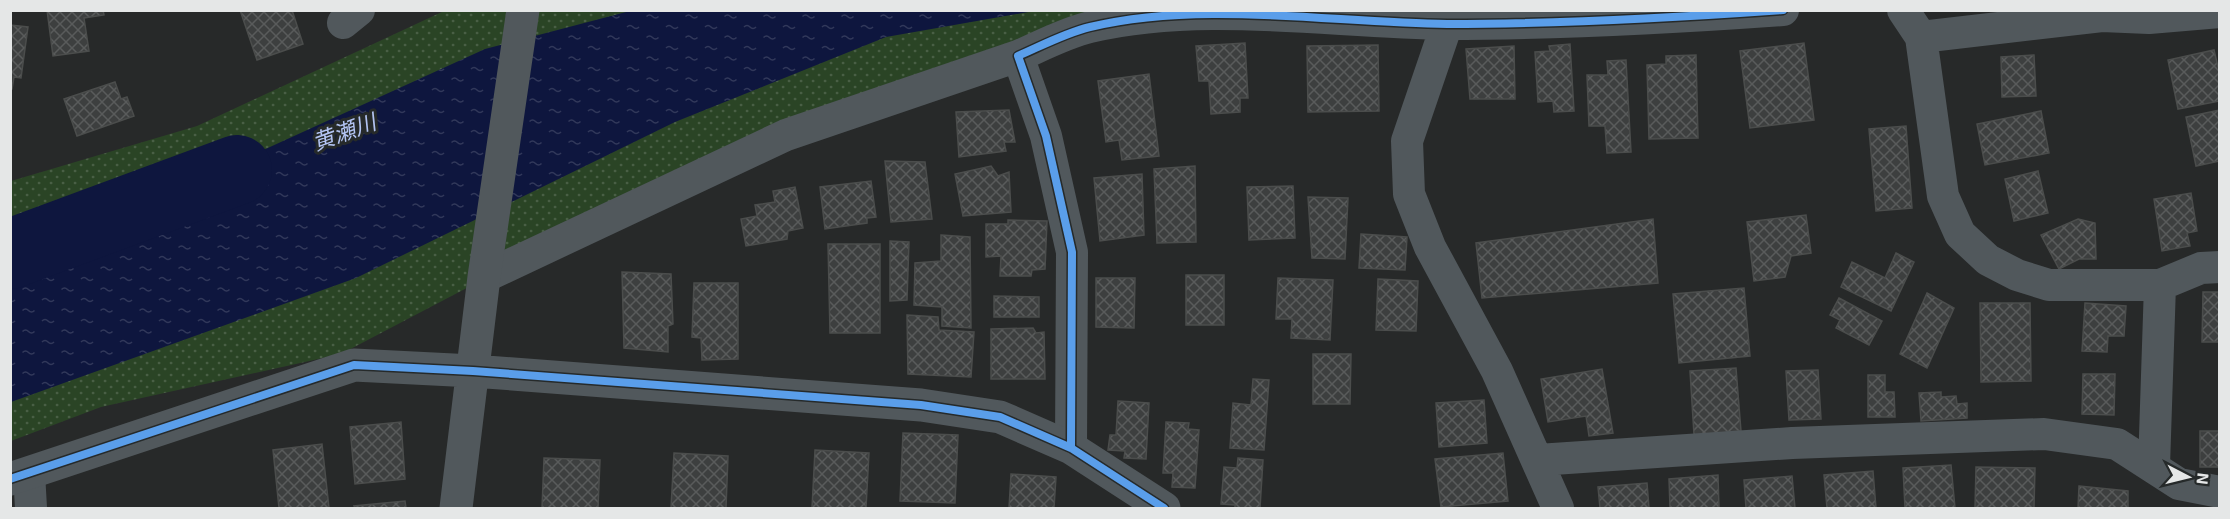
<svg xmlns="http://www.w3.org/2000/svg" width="2230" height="519" viewBox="0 0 2230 519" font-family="'Exo 2','Noto Sans JP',sans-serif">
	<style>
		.grass { fill: url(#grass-dots) }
		.water { fill: url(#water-ripples) }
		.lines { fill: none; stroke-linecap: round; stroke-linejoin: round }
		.river { stroke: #0e163e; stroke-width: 70 }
		.building { fill: url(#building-cross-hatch); stroke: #4b4d4c; stroke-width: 1.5 }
		.minor { stroke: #51585c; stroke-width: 32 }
		.tertiary { stroke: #51585c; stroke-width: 33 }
		.cycleway-casing { stroke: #262a2a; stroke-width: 11 }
		.cycleway { stroke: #5a9eea; stroke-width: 8 }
		.labels { text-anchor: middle; stroke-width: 6; stroke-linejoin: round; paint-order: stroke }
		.water-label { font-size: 22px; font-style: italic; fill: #b3c4f3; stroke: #262a2a }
	</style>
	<defs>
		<pattern id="grass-dots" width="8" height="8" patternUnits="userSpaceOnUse" patternTransform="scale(1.5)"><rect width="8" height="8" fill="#2a4425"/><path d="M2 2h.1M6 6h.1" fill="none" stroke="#495f45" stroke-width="1.8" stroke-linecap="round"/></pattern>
		<pattern id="water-ripples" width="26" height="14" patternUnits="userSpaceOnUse" patternTransform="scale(1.5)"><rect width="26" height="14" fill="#0e163e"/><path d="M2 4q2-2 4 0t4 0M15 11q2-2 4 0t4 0" fill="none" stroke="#31385a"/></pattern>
		<pattern id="building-cross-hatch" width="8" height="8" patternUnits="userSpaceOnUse" patternTransform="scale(1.5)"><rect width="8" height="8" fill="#3d3f3f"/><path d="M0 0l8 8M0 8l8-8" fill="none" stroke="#595b5b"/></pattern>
	</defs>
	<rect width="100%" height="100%" fill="#272929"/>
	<path class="grass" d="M444,11H1277L1131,19L818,125L503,269L341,354L101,407L11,441V181L197,126Z"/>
	<path class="water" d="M630,11H1034L886,37L675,122L356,278L11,402V269L147,203L485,49Z"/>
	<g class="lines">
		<path class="river" d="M10,254L237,170"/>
	</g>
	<path class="building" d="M47,10H103L104,15L84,18L89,51L53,56Z
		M240,10H292L303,44L257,60Z
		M10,25L28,27L21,78L14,77L12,89H10Z
		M1245,43L1248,98H1240V112L1211,114L1209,81H1199L1196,46Z
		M1804,43L1814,120L1750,128L1740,51Z
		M1570,44L1574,111L1554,112L1553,101L1538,102L1535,52L1550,51L1549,46Z
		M1378,45L1379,111L1308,112L1307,46Z
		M1514,46L1515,99H1470L1466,49Z
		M2214,50L2220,75V101L2178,109L2168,60Z
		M1696,55L1698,138L1649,139L1647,65L1666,64V56Z
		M2034,55L2036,96L2002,97L2001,57Z
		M1626,60L1631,152L1607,153L1605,126H1589L1587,75H1608L1607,61Z
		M1149,74L1159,156L1122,160L1119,140L1106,142L1098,81Z
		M115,82L121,99L127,97L134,116L77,136L64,99Z
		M1009,110L1015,142H1004L1006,151L959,157L956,112Z
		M2220,110V161L2196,166L2186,117Z
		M2041,111L2049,153L1985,165L1977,124Z
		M1906,126L1912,208L1876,211L1869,129Z
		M885,161L925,162L932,219L891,222Z
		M991,166L998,176L1009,172L1011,212L963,216L955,174Z
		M1195,166L1196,242L1157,243L1154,169Z
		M2038,171L2048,213L2014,221L2005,179Z
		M1142,174L1144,235L1100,241L1094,178Z
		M871,181L876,217L867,218V223L825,229L820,187Z
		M1293,186L1295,238L1249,240L1247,187Z
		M795,187L803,228L788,231L787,239L746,246L741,219L757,216L755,205L775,202L773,191Z
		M2191,193L2197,231L2187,233L2190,246L2162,251L2154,199Z
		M1308,197L1348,198L1345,259L1312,258Z
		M1806,215L1811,253L1791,256L1785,277L1754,281L1747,222Z
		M1653,219L1658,283L1482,298L1476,243Z
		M2078,219L2095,223L2096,259H2079L2059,269L2041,235Z
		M1008,220L1047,221L1045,269L1032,270L1031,276H1000L1001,256L986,257V224H1008Z
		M1361,234L1407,237L1405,270L1359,268Z
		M941,235L970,237L971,328L942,326V307L914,305L915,263L941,261Z
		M890,241L909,242L907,300L890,301Z
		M828,244H880V333H830Z
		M1896,253L1914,262L1891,311L1841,287L1852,262L1885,278Z
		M622,272L671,274L673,324L668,326V352L624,348Z
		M1186,275H1224V325H1186Z
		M1096,278H1135L1134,328L1096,327Z
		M1278,278L1333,280L1330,340L1291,338L1292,319H1276Z
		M1378,279L1418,281L1416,331L1376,330Z
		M694,283H738V359L702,360L701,338L692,337Z
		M1744,288L1750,356L1679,363L1673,294Z
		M2203,292H2220V342H2202Z
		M1927,293L1954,308L1927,368L1900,354Z
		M994,296L1039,297V317H994Z
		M1839,298L1882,321L1869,345L1836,328L1840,320L1830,315Z
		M1980,303H2030L2031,381L1981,382Z
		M2085,303L2126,306L2124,336H2108L2107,352L2082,351Z
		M907,315L938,317L939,330L974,332L971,377L908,374Z
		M1033,328L1036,333L1044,332L1045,379H991V329Z
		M1313,354H1351L1350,404H1313Z
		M1736,368L1741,431L1694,435L1690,371Z
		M1602,369L1613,433L1589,436L1586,416L1548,422L1541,379Z
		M1818,370L1821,419L1789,420L1786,371Z
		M2083,374H2115L2114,415L2082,414Z
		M1868,375H1885V392H1894L1895,417H1868Z
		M1253,379L1269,380L1264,450L1230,448L1233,403L1251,405Z
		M1941,392V397L1956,396L1957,404L1967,403V418L1921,421L1919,393Z
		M1484,400L1487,443L1439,447L1436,403Z
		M1118,401L1149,403L1146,459L1124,458L1125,451L1108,450L1110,435H1116Z
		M401,422L405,479L355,484L350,427Z
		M1166,422L1189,423L1188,429L1199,430L1195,488L1172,487L1173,473H1163Z
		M2200,431H2220V467H2200Z
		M903,433L958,435L955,503L900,501Z
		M322,444L329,508H279L273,450Z
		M815,450L869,453L866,508H812Z
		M674,453L728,456L726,508H671Z
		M1503,453L1508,501L1441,507L1435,459Z
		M544,458L600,460L598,508H542Z
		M1238,458L1263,460L1260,508H1235V505L1221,504L1224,467L1237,468Z
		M1951,465L1955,508H1905L1903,468Z
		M1976,467L2035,468L2034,508H1975Z
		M1873,471L1876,508H1827L1824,475Z
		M1011,474L1056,477L1054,508H1009Z
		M1718,475L1719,508H1670L1669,479Z
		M1792,476L1795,508H1746L1744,480Z
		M1647,483L1649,508H1600L1598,487Z
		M2079,486L2128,491V508H2078Z
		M405,501L406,508H355L354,506Z"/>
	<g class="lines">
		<path class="minor" d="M1903,10L1921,37L1943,196L1960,234L1988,260L2017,275L2049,285H2160
			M343,23L359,10
			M1447,24L1407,141L1409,194L1430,247L1497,371L1558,508
			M1921,37L2102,16L2149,18L2220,12
			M484,277L786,135L1018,56
			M1071,448L1072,252L1046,136L1018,56C1041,46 1065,33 1090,27C1202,0 1333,23 1447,24C1559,24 1672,18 1783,10
			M1538,460L1792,443L2044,434L2117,444L2179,484L2220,492
			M2154,466L2160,285L2201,268L2220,267
			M29,473L31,508"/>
		<path class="tertiary" d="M10,479L354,365L473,371L921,405L1000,417L1071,448L1164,508
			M456,508L484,277L523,10"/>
		<g class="cycleway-casing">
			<path id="cycleway" d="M1071,448L1072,252L1046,136L1018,56C1041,46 1065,33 1090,27C1202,0 1333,23 1447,24C1559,24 1672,18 1783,10
				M10,479L354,365L473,371L921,405L1000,417L1071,448L1164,508"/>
		</g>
		<use href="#cycleway" class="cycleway"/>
	</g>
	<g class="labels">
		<g class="water-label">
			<text transform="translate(344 132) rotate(-20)" y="8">黄瀬川</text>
		</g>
	</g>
	<rect width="2230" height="519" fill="none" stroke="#e5e7e7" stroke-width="24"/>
	<g transform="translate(2188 477) rotate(97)" stroke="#262a2a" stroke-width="4.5" paint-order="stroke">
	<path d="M0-4.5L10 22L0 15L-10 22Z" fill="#e5e7e7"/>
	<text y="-9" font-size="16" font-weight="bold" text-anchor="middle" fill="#e5e7e7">N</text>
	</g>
</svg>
